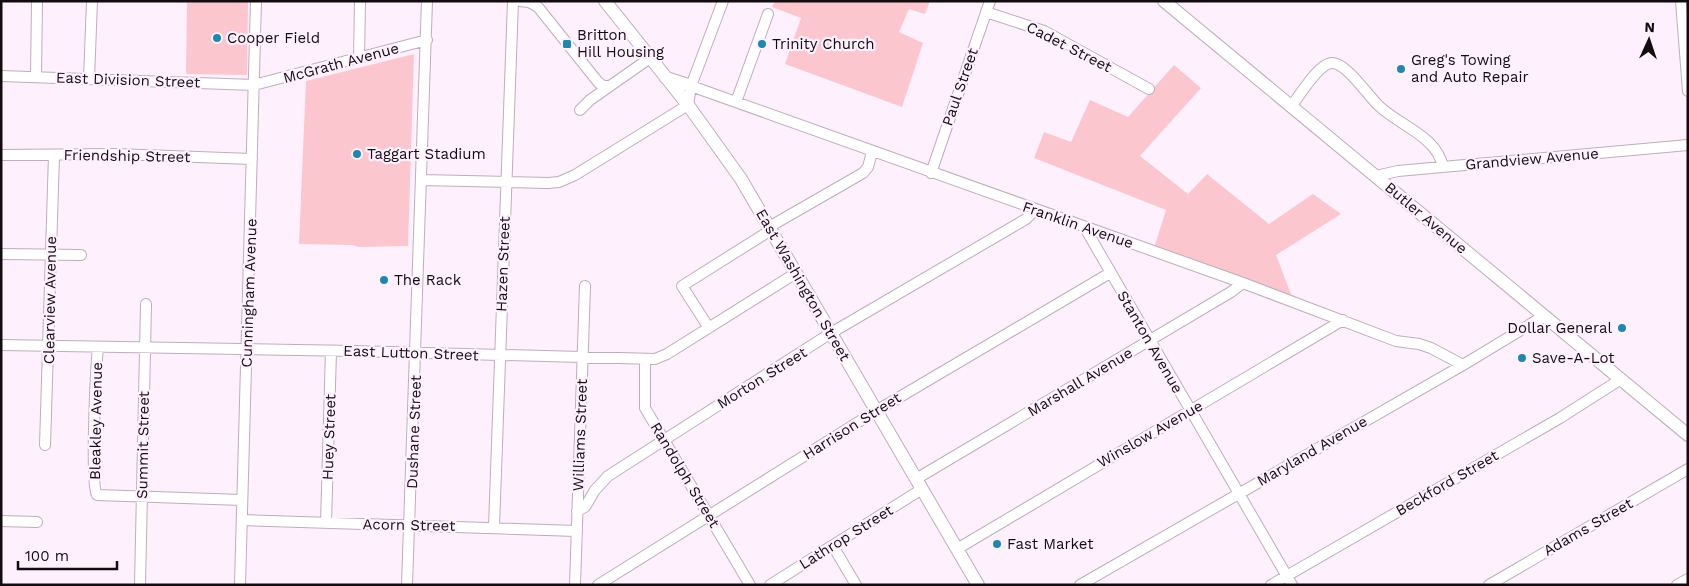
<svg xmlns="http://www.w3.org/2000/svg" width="1689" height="586" viewBox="0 0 1689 586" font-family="'Work Sans',sans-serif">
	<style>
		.green { fill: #fcc6ce }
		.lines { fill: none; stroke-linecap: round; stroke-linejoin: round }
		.minor-casing { stroke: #beadbc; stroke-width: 12 }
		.major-casing { stroke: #beadbc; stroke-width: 14 }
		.minor { stroke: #fff; stroke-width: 10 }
		.major { stroke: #fff; stroke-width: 12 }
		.poi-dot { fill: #2087b0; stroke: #fff0fd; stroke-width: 2 }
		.labels { text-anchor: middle; stroke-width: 4.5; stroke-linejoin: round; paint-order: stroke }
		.poi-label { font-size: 15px; fill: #120c11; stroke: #fff0fd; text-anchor: start }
		.street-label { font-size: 15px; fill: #120c11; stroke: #fff0fd }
	</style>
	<rect width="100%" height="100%" fill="#fff0fd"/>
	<path class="green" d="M187,1H248L247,75L186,74Z
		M775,1H930L925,14L909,9L899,32L923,43L902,107L785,64L801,18L772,7Z
		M414,54L408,246L360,247L351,245L299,244L306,81Z
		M1174,65L1201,88L1140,156L1188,194L1207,174L1269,224L1313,194L1341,214L1276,255L1294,302L1153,251L1166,210L1034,158L1044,132L1071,142L1090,100L1128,117Z"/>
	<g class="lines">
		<g class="minor-casing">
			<path id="minor" d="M520,1L529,2L538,7L598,82L603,86H609
				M1681,1L1688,91
				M986,12L1044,31L1149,89
				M359,58L360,1
				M1,76L254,85L427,40
				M36,77L37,1
				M89,79L92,1
				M691,86L1243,283L1396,341L1419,344L1431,348L1463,365
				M736,102L768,14
				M1291,107C1299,96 1319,63 1332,63C1347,63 1368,96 1379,106C1400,126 1437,136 1443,167
				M580,110L590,100L650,58
				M1,155L116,154L252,159
				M931,173L990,1
				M1376,176L1398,171L1688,145
				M422,180L548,183L559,182L575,175L688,105L691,86L723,1
				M769,227L863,173L868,167L872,152
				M1085,228L1292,585
				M1,254L81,255
				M709,328L682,286L771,230
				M1,345L354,351L655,359L667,354L796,273
				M98,347C96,367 90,483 97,495L242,500
				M645,359V408L750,585
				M45,445L54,155
				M916,479L1231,292L1243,283
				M577,511L585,507L595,490L608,476L831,333L1026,219L1035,210
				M242,520L577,531
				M1,521L37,522
				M326,523L331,351
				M494,527L513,1
				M833,546L856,585
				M957,549L1343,320
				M140,585L146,304
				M240,585L256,1
				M407,585L427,1
				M575,585L585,286
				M598,585L876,411L1110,273
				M770,585L922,489
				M1080,585L1463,365L1544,316
				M1271,585L1560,418L1621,379
				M1489,585L1688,469
				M1677,585L1688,579"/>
		</g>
		<g class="major-casing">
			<path id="major" d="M605,1L688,105L741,179L978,585
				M1164,1L1688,435
				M666,78L691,86"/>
		</g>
		<use href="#minor" class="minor"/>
		<use href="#major" class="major"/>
	</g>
	<g class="poi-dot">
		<circle cx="217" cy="38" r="5"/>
		<rect x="562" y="39" width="10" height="10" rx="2.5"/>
		<circle cx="762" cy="44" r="5"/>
		<circle cx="1401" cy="69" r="5"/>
		<circle cx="357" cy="154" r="5"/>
		<circle cx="384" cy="280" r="5"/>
		<circle cx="1622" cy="328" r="5"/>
		<circle cx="1522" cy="358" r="5"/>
		<circle cx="997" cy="544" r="5"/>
	</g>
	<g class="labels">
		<g class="poi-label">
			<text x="577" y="40">Britton<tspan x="577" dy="17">Hill Housing</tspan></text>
			<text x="227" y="43">Cooper Field</text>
			<text x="772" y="49">Trinity Church</text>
			<text x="1411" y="65">Greg's Towing<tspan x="1411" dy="17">and Auto Repair</tspan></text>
			<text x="367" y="159">Taggart Stadium</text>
			<text x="394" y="285">The Rack</text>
			<text x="1612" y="333" text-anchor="end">Dollar General</text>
			<text x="1532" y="363">Save-A-Lot</text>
			<text x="1007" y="549">Fast Market</text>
		</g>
		<g class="street-label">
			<text transform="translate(1069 47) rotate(27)" y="5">Cadet Street</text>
			<text transform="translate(341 63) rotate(-15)" y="5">McGrath Avenue</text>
			<text transform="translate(128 80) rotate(2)" y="5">East Division Street</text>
			<text transform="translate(960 87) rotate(-71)" y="5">Paul Street</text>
			<text transform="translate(127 156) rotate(1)" y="5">Friendship Street</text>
			<text transform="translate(1532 159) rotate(-5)" y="5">Grandview Avenue</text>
			<text transform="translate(1426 218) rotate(40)" y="5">Butler Avenue</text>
			<text transform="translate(1078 225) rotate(19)" y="5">Franklin Avenue</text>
			<text transform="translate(503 264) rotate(-88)" y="5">Hazen Street</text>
			<text transform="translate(803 285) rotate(60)" y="5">East Washington Street</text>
			<text transform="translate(249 293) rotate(-88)" y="5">Cunningham Avenue</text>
			<text transform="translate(50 300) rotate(-89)" y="5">Clearview Avenue</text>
			<text transform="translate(1150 342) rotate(60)" y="5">Stanton Avenue</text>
			<text transform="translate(411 353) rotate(2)" y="5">East Lutton Street</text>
			<text transform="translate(762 378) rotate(-32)" y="5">Morton Street</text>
			<text transform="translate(1080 382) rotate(-31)" y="5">Marshall Avenue</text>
			<text transform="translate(96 421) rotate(-89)" y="5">Bleakley Avenue</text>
			<text transform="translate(852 426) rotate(-32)" y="5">Harrison Street</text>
			<text transform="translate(414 432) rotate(-88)" y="5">Dushane Street</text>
			<text transform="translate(1150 434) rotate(-30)" y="5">Winslow Avenue</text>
			<text transform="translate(580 435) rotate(-88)" y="5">Williams Street</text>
			<text transform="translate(329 437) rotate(-88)" y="5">Huey Street</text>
			<text transform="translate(143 445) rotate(-89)" y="5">Summit Street</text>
			<text transform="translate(1312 451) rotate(-30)" y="5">Maryland Avenue</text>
			<text transform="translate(685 475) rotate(59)" y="5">Randolph Street</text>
			<text transform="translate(1447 483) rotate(-30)" y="5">Beckford Street</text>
			<text transform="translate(409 525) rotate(1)" y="5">Acorn Street</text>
			<text transform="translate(1588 527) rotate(-30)" y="5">Adams Street</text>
			<text transform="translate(846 537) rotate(-32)" y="5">Lathrop Street</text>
		</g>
	</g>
	<rect width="1689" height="586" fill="none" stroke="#120c11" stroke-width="5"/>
	<g transform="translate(1649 40) rotate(3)" stroke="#fff0fd" stroke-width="4" paint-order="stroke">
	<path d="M0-4L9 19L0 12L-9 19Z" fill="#120c11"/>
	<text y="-8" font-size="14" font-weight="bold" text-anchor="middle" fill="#120c11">N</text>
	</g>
	<path d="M18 561v8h99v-8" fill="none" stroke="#120c11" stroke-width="2.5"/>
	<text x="25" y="561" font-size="15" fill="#120c11" stroke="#fff0fd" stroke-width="4" paint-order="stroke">100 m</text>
</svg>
